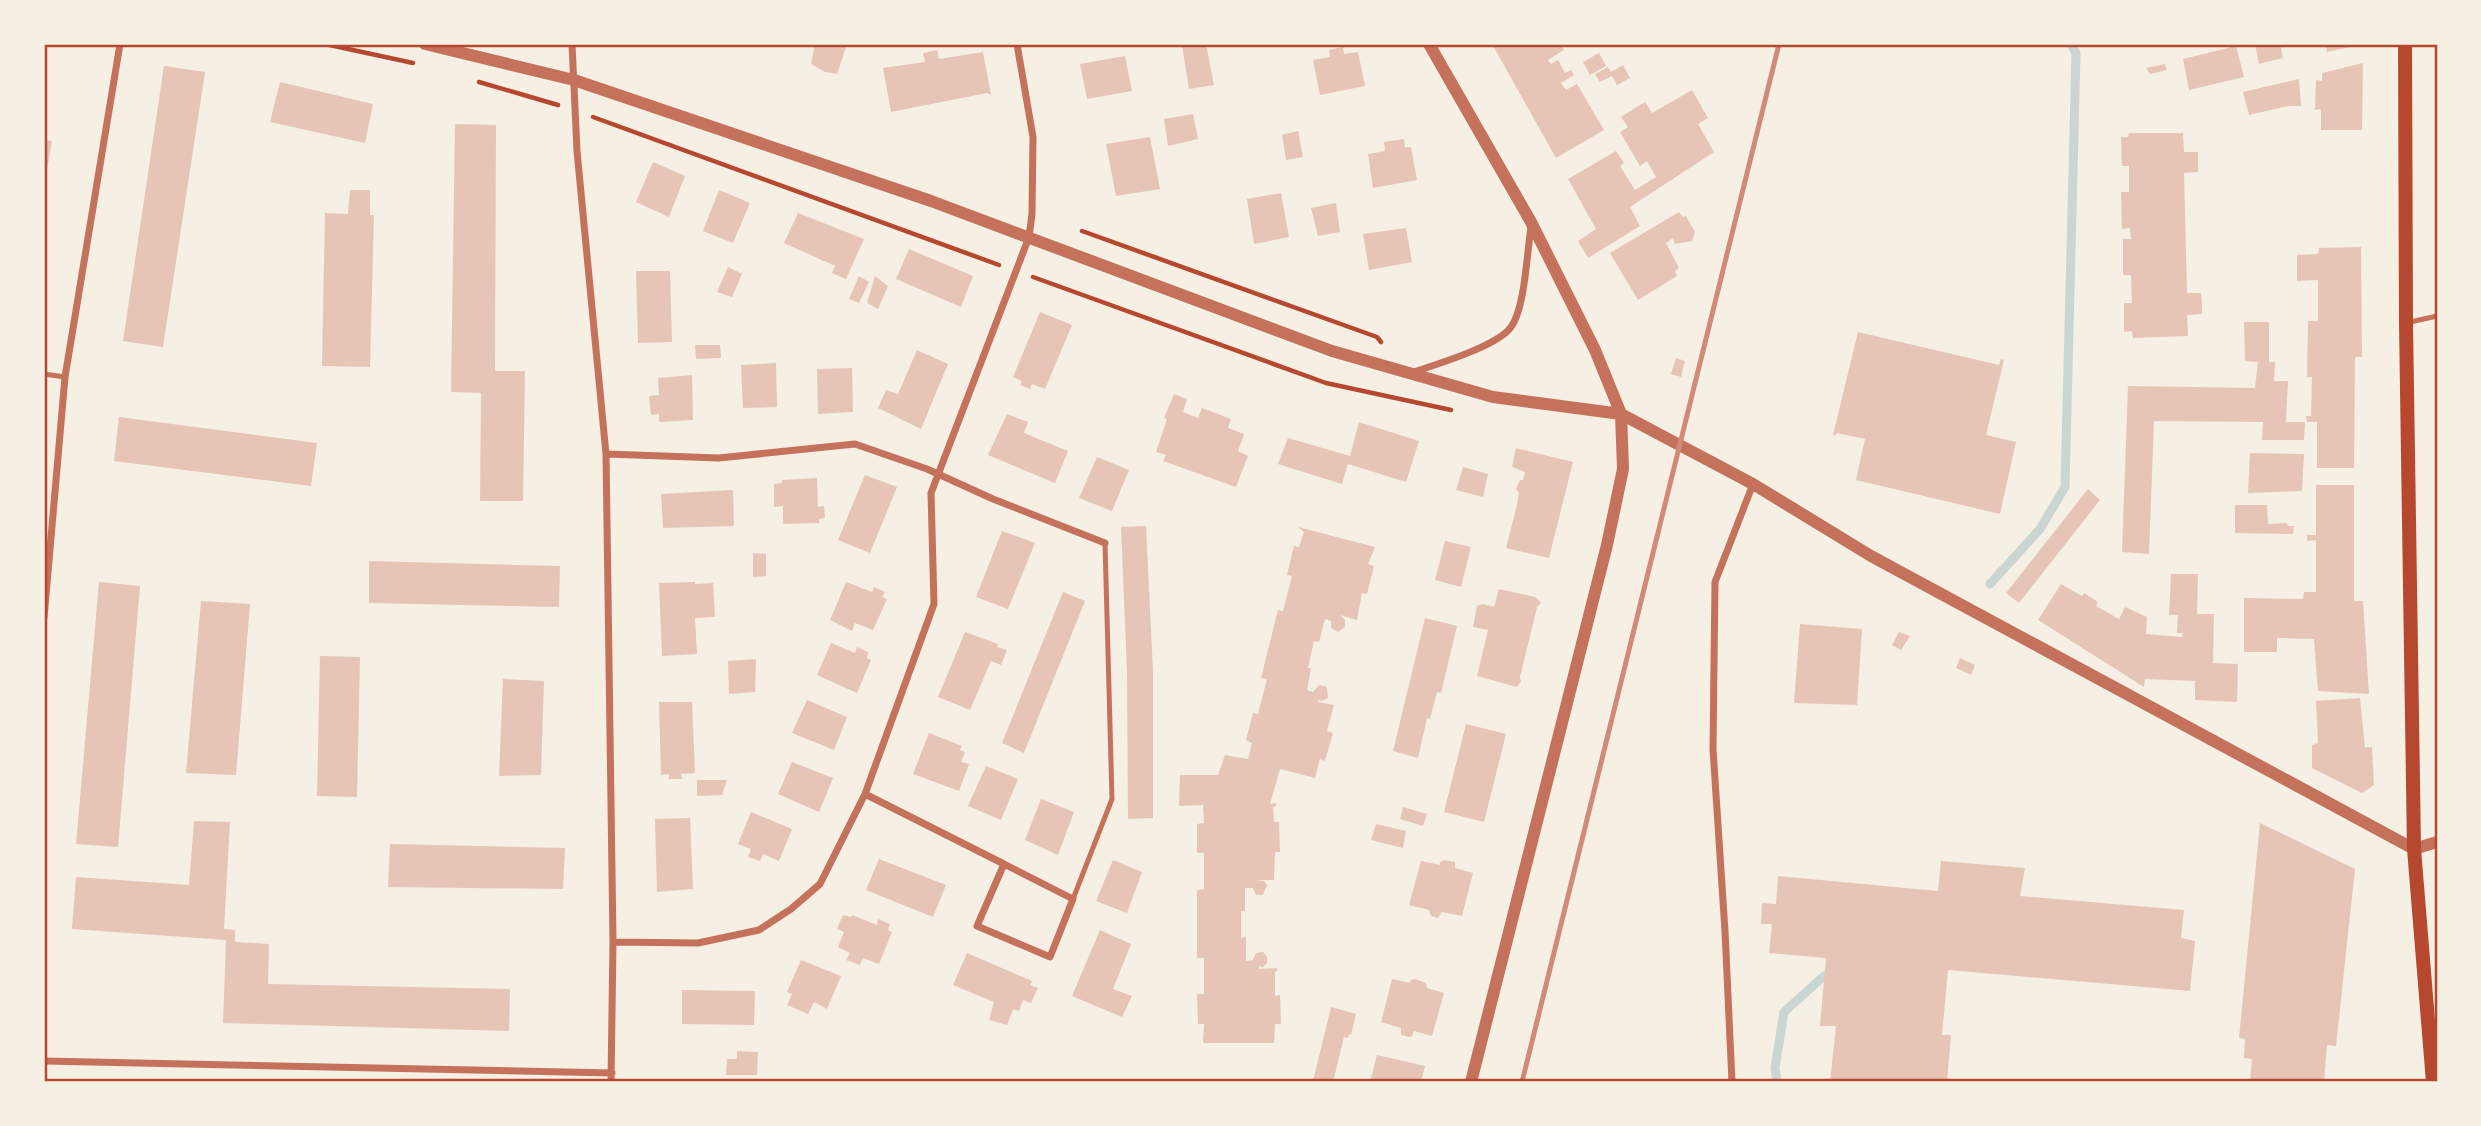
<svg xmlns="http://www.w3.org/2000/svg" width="2481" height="1126" viewBox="0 0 2481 1126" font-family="Lato,sans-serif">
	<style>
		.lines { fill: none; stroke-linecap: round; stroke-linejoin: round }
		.stream { stroke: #c9d6d2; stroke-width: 9 }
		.building { fill: #e6c5b7 }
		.path { stroke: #b5482f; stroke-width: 4.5 }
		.service { stroke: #c5725c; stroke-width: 5 }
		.minor { stroke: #c5725c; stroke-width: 7 }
		.tertiary { stroke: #c5725c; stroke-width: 12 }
		.secondary { stroke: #b5482f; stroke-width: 14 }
		.rail { stroke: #cf8b77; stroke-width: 5 }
		.neatline { fill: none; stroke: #b5482f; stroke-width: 2.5 }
	</style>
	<rect width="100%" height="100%" fill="#f6efe4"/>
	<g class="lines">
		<path class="stream" d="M1990,584L2040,529L2065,487L2076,53L2071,44
			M1777,1082L1775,1068L1784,1012L1824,976"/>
	</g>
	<path class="building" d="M815,44H847L837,74L825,72L811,64Z
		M1191,44H1206L1214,85L1189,89L1182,45Z
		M1492,44H1560L1564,50L1548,60L1551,64L1558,60L1565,73L1571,70L1574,75L1561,83L1566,90L1577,84L1604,130L1556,158Z
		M2255,44H2280L2283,58L2259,64Z
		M2326,44H2359V45L2327,52Z
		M2236,46L2244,77L2189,90L2183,59Z
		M1343,47L1344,54L1358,52L1365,86L1320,95L1313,60L1330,57L1329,50Z
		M937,50L939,59L983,52L991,95L987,93L891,112L883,68L925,62L923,53Z
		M1599,53L1606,66L1590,75L1583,62Z
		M1125,56L1132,91L1087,99L1080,64Z
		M2363,63L2362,130H2321V109L2315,110L2316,80L2322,81V73Z
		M2165,64L2167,70L2150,74L2146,68Z
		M1623,65L1630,78L1617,85L1612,76L1600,82L1595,74L1608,67L1611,72Z
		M164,66L205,72L163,347L123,341Z
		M2299,79L2301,106H2288L2249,115L2243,92Z
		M280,82L373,104L365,143L270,122Z
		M1692,90L1708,118L1698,124L1714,152L1630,207L1640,226L1588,258L1578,241L1596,229L1568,179L1616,151L1624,163L1620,166L1635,190L1656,177L1647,161L1640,166L1620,132L1628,127L1621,117L1645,102L1652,113Z
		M1193,114L1198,139L1168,146L1164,119Z
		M455,124L496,125L495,371H525L523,501H480L481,393L451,392Z
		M1298,131L1303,157L1286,160L1282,135Z
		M2129,133H2183L2184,152H2198V172L2184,173L2187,293H2201L2202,303V314L2187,315L2188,336L2133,338L2132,331L2124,332V303H2132L2131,275H2123V239H2131L2130,228L2122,229L2121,192H2129V166H2122L2121,137H2128Z
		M1150,137L1160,189L1116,196L1106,144Z
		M1404,139L1405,147H1411L1417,180L1373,188L1368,154L1385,151L1384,142Z
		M44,140L52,141L45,181H44Z
		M653,162L685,176L669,217L636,202Z
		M350,190H370V215H374L370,367L322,366L325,213L348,214Z
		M719,190L750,203L733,243L703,231Z
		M1281,193L1289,237L1254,244L1247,199Z
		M1336,203L1340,232L1318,236L1311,208Z
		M1679,212L1683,217L1686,216L1695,232L1692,241L1675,244L1673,238L1666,243L1679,268L1675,271L1677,276L1638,300L1610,253Z
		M798,213L864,239L846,279L832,273L835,266L784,243Z
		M1406,228L1412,262L1369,270L1363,234Z
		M2361,247L2362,357H2355L2354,468H2317V422H2307L2306,416H2311L2312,377H2307L2308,321H2318V280L2297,281V255L2318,254L2319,248Z
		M909,249L973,276L961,307L896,279Z
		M728,267L742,274L732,297L717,292Z
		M636,271H670L672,342L638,343Z
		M859,276L869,282L859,303L849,299Z
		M875,276L888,286L878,309L867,303Z
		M1040,312L1072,325L1045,389L1032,384L1030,389L1020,385L1022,381L1013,377Z
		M2244,322H2269V362H2275L2274,381H2288L2286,422H2305L2304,440H2262L2263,422L2154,421L2149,554L2122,552L2128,386L2255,388L2258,362L2245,361Z
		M1858,332L1999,365L2001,359L2004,360L1986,435L2016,442L2000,514L1856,480L1865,439L1837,433L1835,436L1833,435Z
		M695,345H720L721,358L696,359Z
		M917,350L948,364L921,429L878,408L886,390L898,394Z
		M1676,358L1685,361L1681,377L1671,374Z
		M776,363L777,407L743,408L741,365Z
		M852,368L853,412L818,414L817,369Z
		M692,375L693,420L659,422V414L651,415L649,396L659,395L658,378Z
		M1174,394L1187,399L1183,412L1198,418L1202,408L1231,419L1228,428L1244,434L1238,451L1248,456L1236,487L1163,461L1166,455L1156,452L1167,419L1164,418Z
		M1007,414L1028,422L1024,433L1068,451L1055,483L988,455Z
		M119,417L317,443L311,486L114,461Z
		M1359,422L1419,441L1406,482L1348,464L1342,484L1278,464L1288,438L1350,456Z
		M1516,448L1573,462L1549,558L1506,548L1517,505L1519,493L1516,489L1520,480H1523L1525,472L1512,467Z
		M2250,453L2304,454L2302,491L2248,493Z
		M1097,457L1129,470L1112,511L1079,498Z
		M1463,467L1488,474L1483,497L1456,490Z
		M865,475L897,487L870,553L838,540Z
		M817,478L818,507L824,506L825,518L819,519V523L783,524V506L774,507V484L782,483V480Z
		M2316,485H2354V601H2363L2369,694L2318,691L2314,639L2277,638V652H2244V598L2303,599L2304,592H2316V540L2307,541V535H2316Z
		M2088,489L2100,500L2019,603L2006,593Z
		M733,490L734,526L663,528L661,494Z
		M2235,505H2267L2268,524L2287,523L2288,526H2294L2293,534L2235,533Z
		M1146,526L1153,671V818L1128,819L1127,672L1121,527Z
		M1298,527L1375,547L1368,564L1374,566L1367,594L1362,593L1357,620L1340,615L1345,620V627L1338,632L1331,628V621L1325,619L1319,642L1314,641L1308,668H1311L1307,690L1313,692L1319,685L1327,687L1328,698L1322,701L1318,700V702L1334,705L1327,731L1333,733L1325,761L1320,759L1315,778L1280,769L1270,804L1276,803V806L1273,807L1274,822H1279L1280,852H1275L1274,880H1254L1264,881L1267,885L1263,895H1256L1253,888H1245V911H1241V938L1246,937V961L1253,960L1256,953L1263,952L1267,957V963L1263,967L1259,966V969L1277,968V971L1275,972V996L1280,995L1281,1024H1275L1274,1043H1203L1204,1024H1198L1197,994H1204V958H1197V890L1204,889V853H1197V824L1204,823L1203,805L1179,806L1180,775H1218L1225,755L1248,759L1252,743L1246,740L1253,713L1258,714L1267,679L1261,678L1278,610L1283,611L1292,576L1287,575L1294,546L1299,547L1304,532Z
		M1002,531L1035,543L1008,609L976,597Z
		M1445,541L1471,547L1461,587L1435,580Z
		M753,553L766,554V576L753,577Z
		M369,561L560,566L559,607L369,603Z
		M2171,574H2198L2197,614H2214L2213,663L2238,664L2237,702L2195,700V681L2145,679L2144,687L2038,620L2061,584L2082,596L2084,593L2098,602L2096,606L2119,619L2125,607L2147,617L2146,634L2182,637L2183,633H2177L2178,615H2169Z
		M99,582L140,586L118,847L76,844Z
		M695,582V584L713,583L715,617L695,618L697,654L662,656L659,583Z
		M846,582L872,592L874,587L885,592L882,597L887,599L873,630L855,623L852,631L830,620Z
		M1499,589L1535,597L1539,600L1541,603L1537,607L1533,624L1520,677L1521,681L1517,687L1477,676L1488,630L1473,627L1477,606L1483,604L1494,607Z
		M1063,592L1085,601L1024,753L1002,743Z
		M201,601L250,604L236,775L186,773Z
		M1425,618L1457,626L1441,693L1437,692L1430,719L1427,718L1418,758L1393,751Z
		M1800,624L1862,629L1857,705L1794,703Z
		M965,632L998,644L997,647L1007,650L1001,665L991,661L970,710L938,697Z
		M1899,632L1910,636L1901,650L1892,645Z
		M831,643L855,653L857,647L868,652L867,658L871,660L857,693L817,675Z
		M320,656L360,657L357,797L317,796Z
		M1960,658L1975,665L1971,675L1956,668Z
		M756,659L755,692L729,694L728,661Z
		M503,679L544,681L541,775L499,776Z
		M2360,698L2365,747H2372L2374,785L2362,793L2312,768V745L2318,743L2316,701Z
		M807,700L847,717L834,750L792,733Z
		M659,702H692L695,773L681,774L682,779H669V774L661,775Z
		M1466,724L1506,734L1484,822L1444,812Z
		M929,733L962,746L960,750L965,752L961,762L969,764L959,791L913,774Z
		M792,762L833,778L819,812L778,794Z
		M986,766L1018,779L1001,820L968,806Z
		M697,780H727L722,795L697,796Z
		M1041,799L1074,812L1058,855L1025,840Z
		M1403,807L1427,814L1423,826L1400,819Z
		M751,812L792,829L779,861L763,854L760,861L748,857L751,849L738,844Z
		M690,818L693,889L657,892L655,819Z
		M194,821L230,822L224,929L235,930V942L269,944L268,984L510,989L509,1031L223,1023L226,940L72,929L76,877L189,885Z
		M2260,823L2355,869L2336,1046L2327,1045L2324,1082H2250L2252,1059L2244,1058L2245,1039L2239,1038Z
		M1376,824L1406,831L1403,848L1371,840Z
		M390,844L565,848L563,889L388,887Z
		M879,859L946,885L933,917L866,890Z
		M1113,860L1142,872L1127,913L1096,901Z
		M1444,860L1455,862V868L1473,873L1462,916L1442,912L1438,918L1431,916L1429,910L1409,905L1421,861L1440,865V862Z
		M1941,861L2025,868L2020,896L2184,910L2181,938L2195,941L2190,991L1948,970L1942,1035H1951L1947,1082H1830L1836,1026H1820L1826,958L1769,953L1772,924H1761L1762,903L1776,904L1778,876L1938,891Z
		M843,915L851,917L852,915L877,925L878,919L890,924L888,930L892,932L879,964L863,958L860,965L846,960L850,953L838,947L844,932L837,929Z
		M1100,930L1131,944L1113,989L1132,996L1122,1017L1072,996Z
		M967,953L1032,981L1030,985L1038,988L1031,1003L1023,1000L1019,1011L1013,1009L1007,1025L989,1020L994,1002L953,985Z
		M801,960L841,976L827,1009L814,1002L808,1014L787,1005L792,994L787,992Z
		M1392,979L1410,983L1411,980L1415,979L1426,983L1427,988L1444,993L1432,1036L1414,1031L1412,1036L1409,1037L1401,1035V1028L1381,1022Z
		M682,990L755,991L754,1025L682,1024Z
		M1331,1007L1356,1014L1351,1035L1349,1034L1348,1038L1344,1037L1333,1082H1318L1313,1081Z
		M737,1051L758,1052L757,1075H726L727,1059H737Z
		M1377,1055L1425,1066L1421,1082H1370Z"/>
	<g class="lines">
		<path class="path" d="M325,44L413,63
			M479,82L558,105
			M593,117L999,265
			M1082,231L1377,337L1381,342
			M1033,277L1326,383L1451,410"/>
		<path class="service" d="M2406,323L2437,316
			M44,374L65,377
			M1073,899L1112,799L1105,543"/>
		<path class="minor" d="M572,44L577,151L606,454L613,942L611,1082
			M1414,372C1437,364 1498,346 1511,327C1525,308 1527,252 1531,227
			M606,454L719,458L855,444L927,469L993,499L1105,543
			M44,618L65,377L120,44
			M865,794L1004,864
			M1004,864L1073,899L1050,957L977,926Z
			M613,942L698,943L759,930L791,909L820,884L865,794L934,604L931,493L1029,237L1032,214L1033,137L1017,44
			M44,1061L612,1073
			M1732,1082L1725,931L1713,749L1715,582L1753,484"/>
		<path class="tertiary" d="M425,44L574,80L931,201L1332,351L1493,397L1621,414L1753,484L1871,556L2414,849L2437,842
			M1429,44L1531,222L1595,350L1621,414L1623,469L1607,545L1471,1082"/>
		<path class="secondary" d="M2405,44L2406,323L2414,849L2433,1082"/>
		<path class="rail" d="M1522,1082L1779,44"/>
	</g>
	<rect width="2481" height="1126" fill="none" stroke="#f6efe4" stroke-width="91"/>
	<rect x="46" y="46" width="2390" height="1034" class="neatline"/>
</svg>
